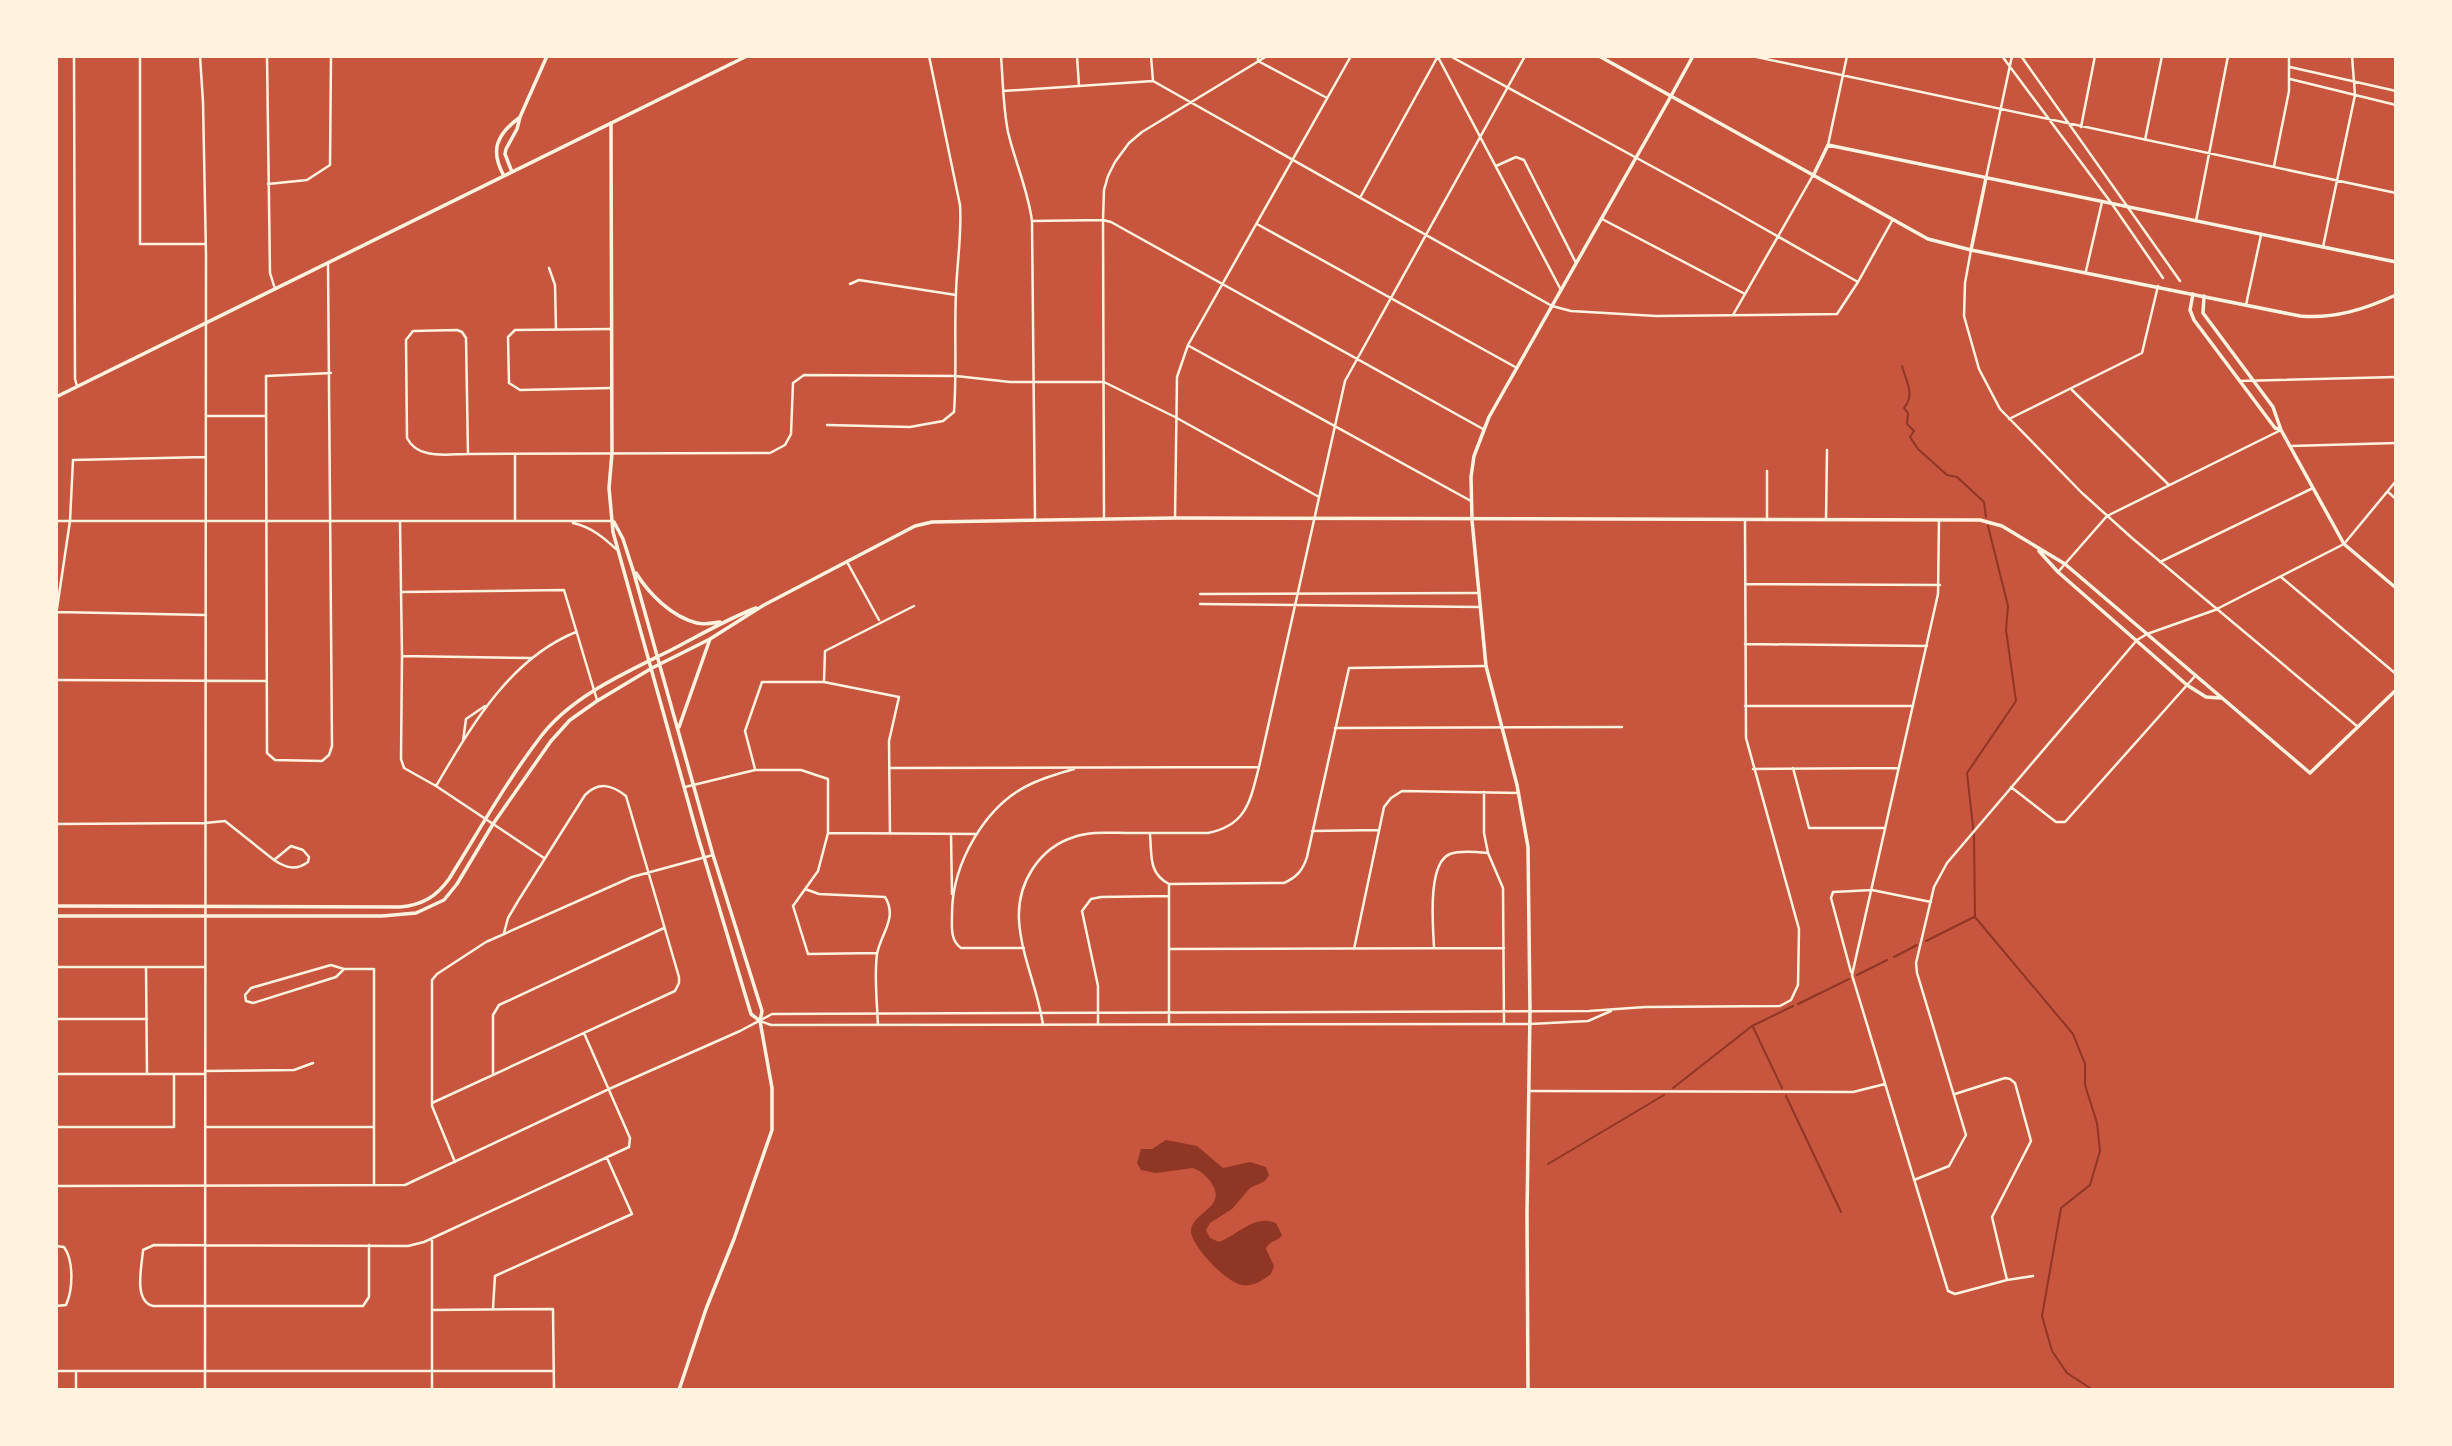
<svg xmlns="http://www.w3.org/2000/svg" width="2452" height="1446" viewBox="0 0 2452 1446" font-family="'Varela Round',sans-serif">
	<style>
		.water { fill: #8f3625 }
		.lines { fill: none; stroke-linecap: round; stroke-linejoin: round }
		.stream { stroke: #8f3625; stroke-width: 2 }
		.minor { stroke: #fff3e0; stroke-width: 2.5 }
		.tertiary { stroke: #fff3e0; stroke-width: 3.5 }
		.secondary { stroke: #fff3e0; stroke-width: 3.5 }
	</style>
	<rect width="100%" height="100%" fill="#c8553d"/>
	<path class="water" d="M1166,1140L1197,1146L1223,1168L1250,1162L1266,1167L1269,1175L1265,1181L1250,1188L1232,1209L1210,1223L1206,1230L1210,1238L1219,1242C1238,1235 1254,1214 1276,1223L1282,1235C1278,1242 1269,1240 1266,1249L1274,1266L1271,1274C1263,1280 1253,1287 1242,1285C1227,1283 1191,1246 1191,1231C1191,1212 1230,1208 1210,1181C1205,1175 1201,1171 1193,1168L1156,1173L1141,1170L1137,1163L1141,1149H1152Z"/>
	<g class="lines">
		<path class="stream" d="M1902,366C1907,384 1915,394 1904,408L1908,413L1907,424L1914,431L1910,437L1918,449L1947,475L1957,477L1984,502L1986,517
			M1988,526L2008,606L2006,630L2016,701L1967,773L1974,836L1975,917L2073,1034L2085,1064V1085L2097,1123L2100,1151L2090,1185L2061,1208L2042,1316L2052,1351L2067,1373L2093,1390
			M1926,941L1974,917
			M1894,957L1917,945
			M1857,975L1887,960
			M1798,1004L1849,979
			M1753,1027L1782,1088
			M1673,1088L1752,1026L1793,1006
			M1786,1096L1841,1212
			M1548,1164L1664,1095"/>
		<path class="minor" d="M74,56L75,379L77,386
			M140,56V244H205
			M200,56L203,102L206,255L205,1390
			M267,56L270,273L275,289
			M1001,56C1003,81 1003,107 1008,132C1015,162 1028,190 1032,221L1035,520
			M1077,56L1079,86
			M1151,56L1153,81
			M1258,56V61L1327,98
			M1450,56L1719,203L1858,282
			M1752,56L2396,193
			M2002,56L2112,204L2163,278
			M2021,56L2180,281
			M1438,57L1561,290
			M2290,67L2396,91
			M2290,79L2396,105
			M1003,91L1153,81L1552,306L1571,311L1656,316L1837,314L1858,282L1892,221
			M2081,127L2095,56
			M2145,140L2162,56
			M1828,145L1847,56
			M1496,166L1516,157L1524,160L1576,263
			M2274,166L2289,91V56
			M1986,178L2012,56
			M268,184L307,180L330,165L331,56
			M1361,196L1438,56
			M1602,219L1745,294
			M1032,221L1103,220L1111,222L1483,429
			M2196,221L2228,56
			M1257,224L1517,368
			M2323,247L2355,95L2352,56
			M1971,250L1965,283L1964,316L1979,369L2000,409L2082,493L2132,538L2358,727
			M328,263L332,746L329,755L322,761L275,760L267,753L266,376L331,373
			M549,268L555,285L556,329
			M2086,271L2102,202
			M850,284L859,280L956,295
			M2246,305L2261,235
			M1733,315L1812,177
			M611,329L515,330L508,337L509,383L520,390L611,388
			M1189,346L1471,501
			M2239,381L2396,377
			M2072,390L2169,485
			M206,416H265
			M2009,419L2142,353L2158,286
			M827,425L910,427L943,421L954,412C957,372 954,332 956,292C957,262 962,234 960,205L929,56
			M2291,446L2396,443
			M468,454C447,454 418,460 407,438L406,340L413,331L457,330L462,332L466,338L468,454L770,453L785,445L791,434L793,383L804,375L956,376L1010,382H1104L1175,417L1319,497
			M1767,471V520
			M2388,492L2396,499
			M1175,518L1177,377L1188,345L1351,56
			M1104,519L1103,220L1104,190L1108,176L1115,162L1129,143L1142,132L1267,56
			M1826,520L1827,450
			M1939,520L1938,594L1852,975L1948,1291L1955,1294L2007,1280L2033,1276
			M56,521H613
			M515,521V454
			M400,522L402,656L401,759L404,768L436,786L544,858
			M573,523C591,527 603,537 616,549
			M847,562L879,620
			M2160,562L2313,488
			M2058,572L2107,516L2281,430
			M2281,577L2396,674
			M1745,584L1940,585
			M402,592L564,590L597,700
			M1200,594L1479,593
			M1200,604L1480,607
			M56,612L206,615
			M56,615L70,521L73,460L206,457
			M1745,644L1927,646
			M402,656L532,658
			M56,680L266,681
			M824,681L825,651L914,606
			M1745,706H1913
			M1335,728L1622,727
			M463,741L466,719L485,706
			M890,768L1259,767
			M1793,768L1809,828H1884
			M755,769L745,731L762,682H824L899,697L889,741L890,834
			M1753,769L1899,768
			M436,786C471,727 509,659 576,632
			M685,787L755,770H801L828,779V833L818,871L793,906L808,954L877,953
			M2011,787L2056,822H2065L2196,675
			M1484,792V833L1488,853L1503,888L1504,1023
			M56,824L205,823L225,821L274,860L291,846L303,850L309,857L308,862C296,871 286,868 274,860
			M1312,831L1379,830
			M828,833L977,834
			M951,834L952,894
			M1150,835C1152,855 1148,873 1169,884L1284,883C1297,877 1303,870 1307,857L1349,668L1486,666
			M805,889L819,894L885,897C898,918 881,933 877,954C874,976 877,1002 878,1025
			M1434,947C1433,926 1427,863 1450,854C1461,850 1477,852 1488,853
			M1024,948H961C950,940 952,927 952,914C952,864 985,804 1033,783C1046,777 1060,773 1074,769
			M1169,949L1504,948
			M1354,949L1384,807L1391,798L1402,791L1519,793
			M56,967H205
			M146,967L147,1074
			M344,969L336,977L253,1003L246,1001L245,995L251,988L331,965L344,969H374V1185
			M1851,972L1831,898L1833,892L1872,890L1931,902
			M56,1019H147
			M760,1021L771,1025L1530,1024L1588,1021L1611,1011
			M1098,1024V986L1082,911L1091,899L1101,897L1169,896
			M1169,1024V884
			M1043,1025C1038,989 1021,956 1019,920C1017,883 1039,848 1074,837C1091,831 1110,833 1128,833C1155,833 1182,833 1208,833C1247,825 1250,801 1259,767L1345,381L1525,56
			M205,1071L294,1070L313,1063
			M493,1073V1015L499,1005L664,928
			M56,1074H205
			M1530,1091L1853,1092L1885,1084
			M1955,1094L2005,1078L2010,1079L2015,1083L2031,1141L1992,1217L2007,1280
			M432,1103L675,991L679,983V977L626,796C612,785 599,781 585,795L518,901L508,918L504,933
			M56,1127H174V1074
			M205,1127H373
			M455,1162L432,1106V980L437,974L486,942L632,877L713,855
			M1914,1180L1949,1166L1966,1135L1917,973L1916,963L1934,887L1947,863L2137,640L2147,634L2215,610L2344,544L2396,481
			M56,1186L405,1185L609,1089L740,1031L772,1014L1589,1011L1645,1007L1780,1006L1791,1000L1798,985L1799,929L1746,738L1745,520
			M369,1245V1297L363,1306H153C133,1301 142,1266 143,1250L154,1245L408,1246L424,1242L629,1147L630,1138L584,1033
			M56,1246L64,1247C74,1261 73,1290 66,1305L56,1306
			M493,1308L495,1276L632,1214L607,1158
			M432,1310L553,1309L554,1390
			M56,1371H554
			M76,1372V1390
			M432,1390V1240"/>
		<path class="tertiary" d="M611,123L612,453L609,488L613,532L698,837L751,1014L760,1021
			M1813,176L1828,145L2396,262
			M1971,250L1986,178
			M2193,294L2190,310L2194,320L2275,428L2281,430
			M2204,296L2203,313L2273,407L2281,430L2344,544L2396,588
			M614,522L623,539L633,570L713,855L762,1011L760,1021L772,1088V1130L734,1239L706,1309L679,1390
			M2039,551L2058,572L2187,685L2206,697L2220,698
			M636,573C649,594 672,617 697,623C705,625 713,623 720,622
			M679,727L710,639
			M56,906L400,907C422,905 436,897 449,879C479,831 507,780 542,735C574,694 630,671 675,648C702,634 727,619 756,608
			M56,916H382L416,913L444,900L457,884L493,824L551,741L570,720L597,701L652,668L710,639L764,605L915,526L932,522L1175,518L1980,520L2002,526L2065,564L2310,773L2396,690
			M1528,1390L1527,1214L1530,1011L1528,847L1517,785L1486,666L1472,520L1471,477L1474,456L1489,417L1671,96"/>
		<path class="secondary" d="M1599,56L1928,239L1971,250L2300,316C2335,319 2365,309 2396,295
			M1671,96L1693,56
			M512,172L505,154L506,149L517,129L520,117L547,56
			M504,176C490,151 496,135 519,118
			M56,397L747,56"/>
	</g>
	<rect width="2452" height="1446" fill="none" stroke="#fff3e0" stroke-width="116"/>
</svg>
